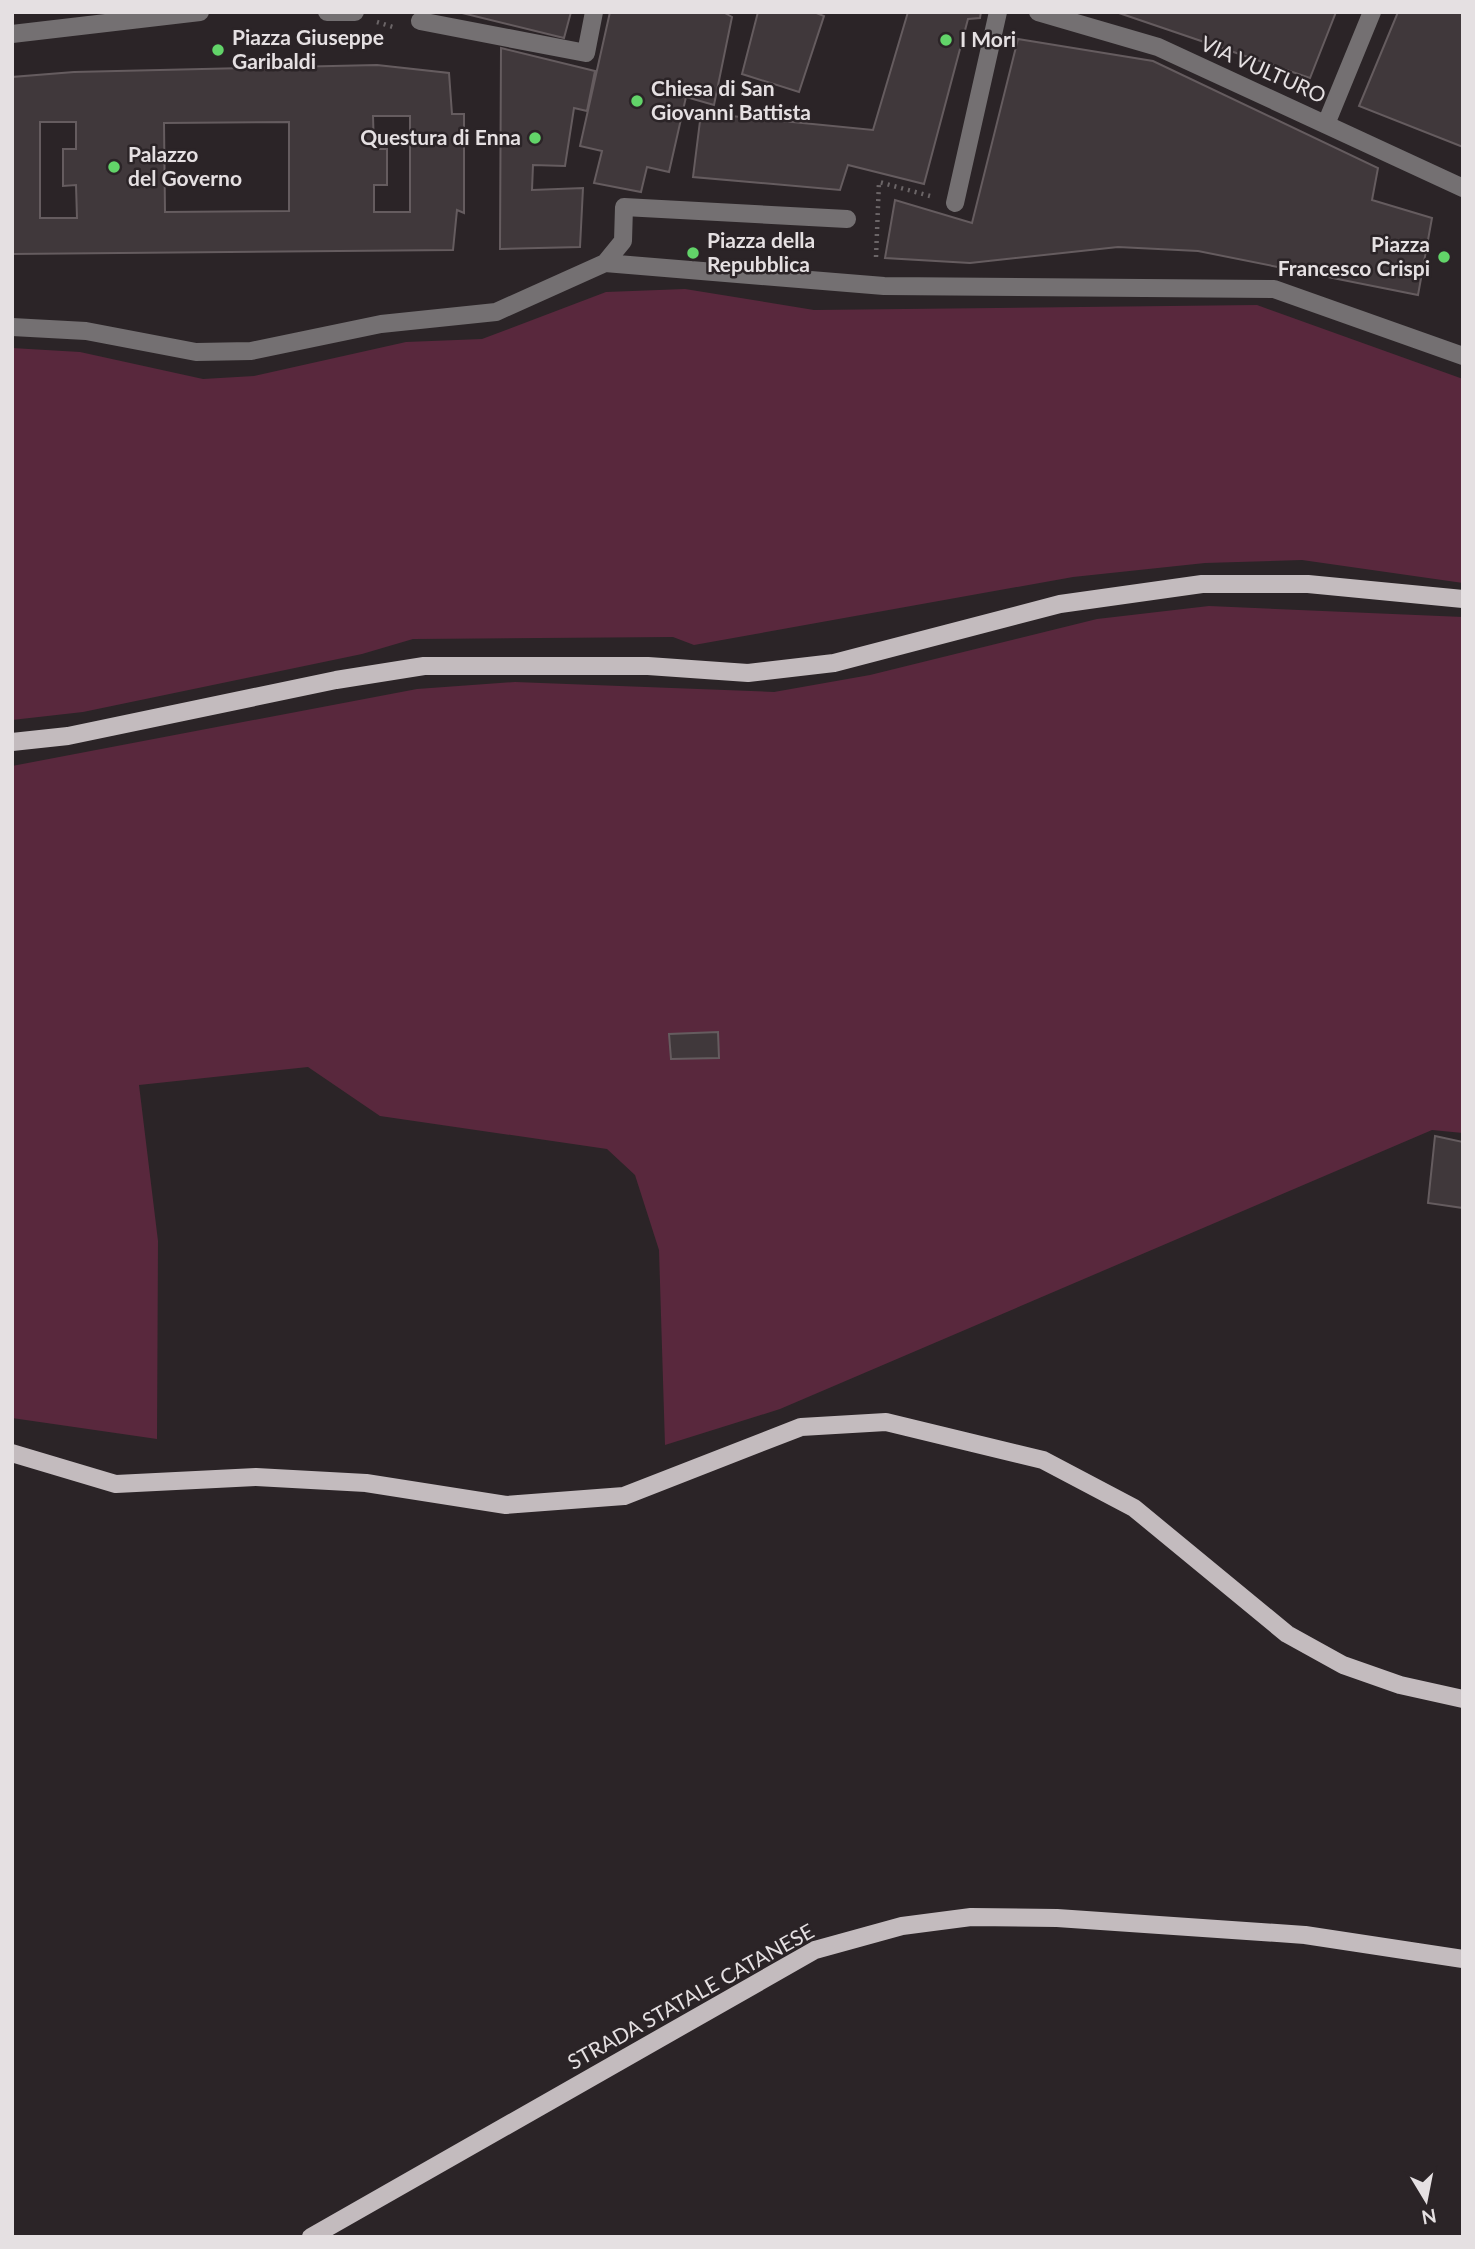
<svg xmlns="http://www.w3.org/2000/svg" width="1475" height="2249" viewBox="0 0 1475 2249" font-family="Lato,sans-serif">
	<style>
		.green { fill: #59283d }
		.building { fill: #40383b; stroke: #655c5f; stroke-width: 2; fill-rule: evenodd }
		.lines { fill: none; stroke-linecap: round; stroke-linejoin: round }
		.path { stroke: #6b6567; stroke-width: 4.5; stroke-dasharray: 2 5; stroke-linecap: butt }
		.minor { stroke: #747072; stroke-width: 18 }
		.major { stroke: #c3bbbe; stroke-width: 18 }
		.poi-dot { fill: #62d469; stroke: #2b2427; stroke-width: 2.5 }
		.labels { text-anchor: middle; stroke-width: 5; stroke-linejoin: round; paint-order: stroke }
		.poi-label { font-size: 21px; font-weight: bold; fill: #e5e0e2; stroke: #2b2427; text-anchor: start }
		.street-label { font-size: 21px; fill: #e5e0e2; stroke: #2b2427 }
	</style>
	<rect width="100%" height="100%" fill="#2b2427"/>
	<path class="green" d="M685,289L814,310L1257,305L1463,379V583L1302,560L1205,563L1073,577L694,645L673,637L413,639L362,654L83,712L12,720V348L80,352L203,379L254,376L406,342L482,339L606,292Z
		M1209,606L1463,617V1133L1432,1130L780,1409L665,1445L659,1250L635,1175L607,1149L380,1116L308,1067L139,1085L158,1241L157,1439L12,1418V766L417,689L515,682L774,692L870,675L1097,619Z"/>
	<path class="building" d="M458,12H571L564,38Z
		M610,12H723L732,17L714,105L686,97L669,172L647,167L641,192L594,183L602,151L580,146Z
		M758,12H814L824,16L799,92L742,74Z
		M908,12H981L980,18L968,19L924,184L848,165L840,190L693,177L701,113L873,130Z
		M1116,12H1336L1310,78Z
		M1398,12H1463V147L1359,106Z
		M1018,39L1153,61L1378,168L1372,200L1432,218L1418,295L1198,251L1118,247L970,263L885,258L895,200L972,223Z
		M501,48L595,71L587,111L574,108L565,166L533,165L532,190L583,188L580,247L500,249Z
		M377,65L449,73L452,114H464V213L457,210L453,250L12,254V77L74,72ZM373,116H410V212H374V185H387V149H374ZM40,122H76V149H63V186L76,185L77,218H40ZM289,122V211L165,212L164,123Z
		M718,1032L719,1058L671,1059L669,1034Z
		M1435,1136L1463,1142V1208L1428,1203Z"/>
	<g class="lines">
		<path class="path" d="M377,22L396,28
			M876,257L879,182L930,196"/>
		<path class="minor" d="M327,12H355
			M1038,12L1158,47L1463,188
			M420,21L586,53L594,12
			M12,34L200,12
			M1326,124L1372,12
			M955,203L998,12
			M605,263L884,286L1274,289L1463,356
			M12,327L86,331L196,352L251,351L381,324L496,312L605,263L623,241L624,207L847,219"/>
		<path class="major" d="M12,742L68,736L336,680L424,666H648L748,673L834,663L1060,604L1202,584H1308L1463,599
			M12,1453L116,1484L256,1477L366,1483L506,1505L624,1496L801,1427L886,1422L1043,1460L1134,1508L1287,1634L1343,1665L1400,1685L1463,1699
			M311,2237L815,1950L902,1926L971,1917L1057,1918L1305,1935L1463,1959"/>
	</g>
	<g class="poi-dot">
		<circle cx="946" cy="40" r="7"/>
		<circle cx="218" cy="50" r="7"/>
		<circle cx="637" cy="101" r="7"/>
		<circle cx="535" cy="138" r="7"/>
		<circle cx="114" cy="167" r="7"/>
		<circle cx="693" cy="253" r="7"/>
		<circle cx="1444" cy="257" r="7"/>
	</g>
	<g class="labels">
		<g class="poi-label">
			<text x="232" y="45">Piazza Giuseppe<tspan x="232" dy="24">Garibaldi</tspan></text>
			<text x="960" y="47">I Mori</text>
			<text x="651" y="96">Chiesa di San<tspan x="651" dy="24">Giovanni Battista</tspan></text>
			<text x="521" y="145" text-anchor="end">Questura di Enna</text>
			<text x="128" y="162">Palazzo<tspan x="128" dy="24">del Governo</tspan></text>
			<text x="707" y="248">Piazza della<tspan x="707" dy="24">Repubblica</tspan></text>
			<text x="1430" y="252" text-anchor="end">Piazza<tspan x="1430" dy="24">Francesco Crispi</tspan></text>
		</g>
		<g class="street-label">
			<text transform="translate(1263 70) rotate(24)" y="7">VIA VULTURO</text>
			<text transform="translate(691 1997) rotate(-29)" y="7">STRADA STATALE CATANESE</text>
		</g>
	</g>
	<rect width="1475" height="2249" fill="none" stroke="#e5e0e2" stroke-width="28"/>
	<g transform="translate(1426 2200) rotate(170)" stroke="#2b2427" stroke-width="5" paint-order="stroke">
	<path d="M0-5L12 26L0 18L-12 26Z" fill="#e5e0e2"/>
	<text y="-10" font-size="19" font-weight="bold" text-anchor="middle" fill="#e5e0e2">N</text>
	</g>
</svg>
